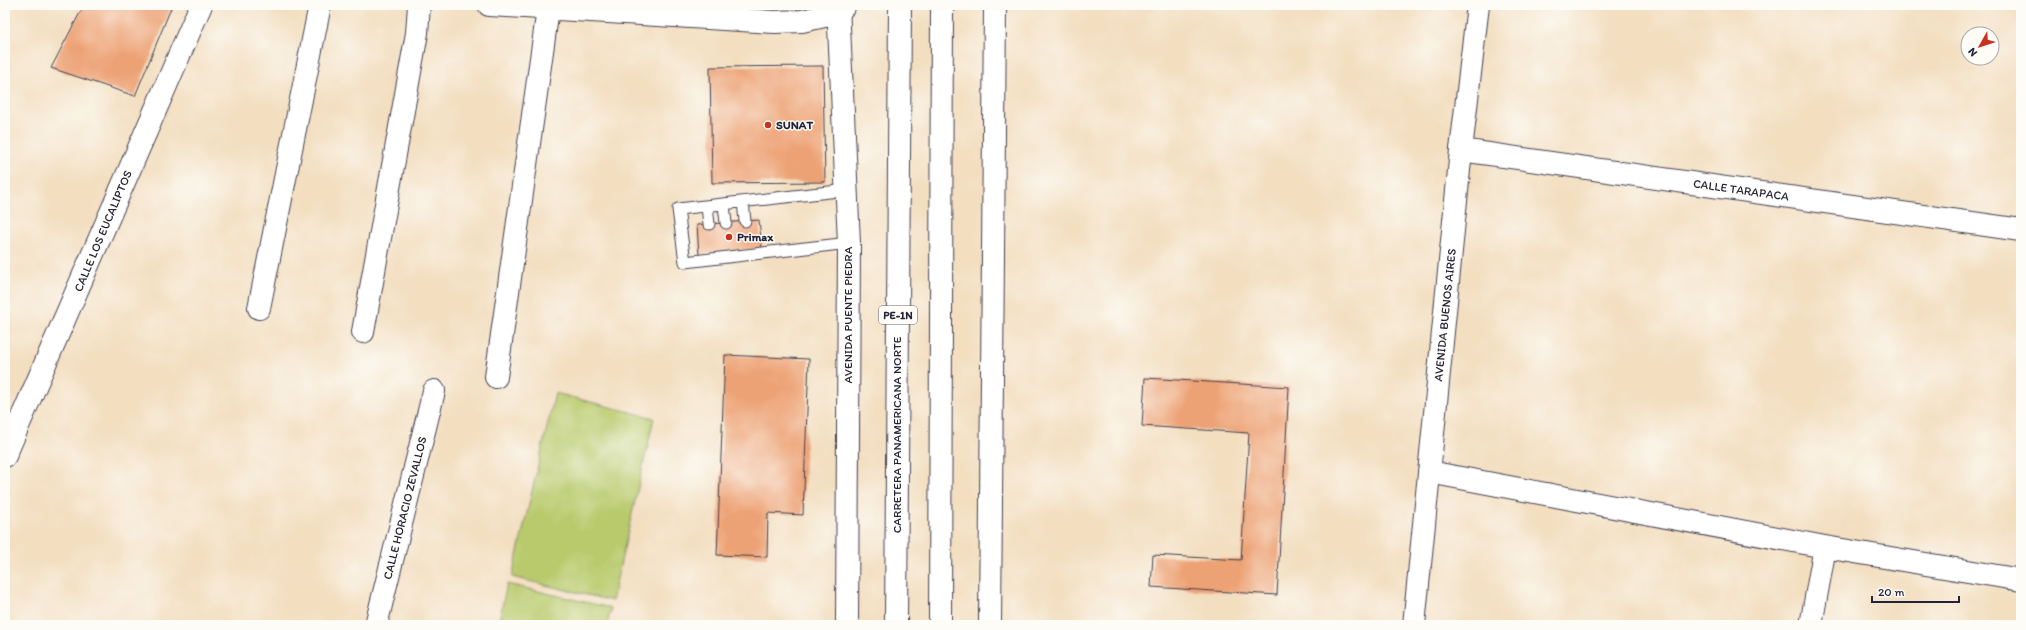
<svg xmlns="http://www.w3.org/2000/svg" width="2026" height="630" viewBox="0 0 2026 630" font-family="Itim,sans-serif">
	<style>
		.green { fill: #b9ca6d; stroke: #6e7654 }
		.building { fill: #eda275 }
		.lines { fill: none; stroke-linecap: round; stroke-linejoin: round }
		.lane-casing { stroke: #413e4f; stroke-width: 13 }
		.street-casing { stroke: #413e4f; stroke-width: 24 }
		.secondary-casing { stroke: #413e4f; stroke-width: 24 }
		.highway-casing { stroke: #413e4f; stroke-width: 24 }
		.lane { stroke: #fff; stroke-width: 11 }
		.street { stroke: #fff; stroke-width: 22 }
		.secondary { stroke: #fff; stroke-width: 22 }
		.highway { stroke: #fff; stroke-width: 22 }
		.poi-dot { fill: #c8321e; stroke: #fdfcf7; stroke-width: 1.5 }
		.labels { text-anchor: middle; stroke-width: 3; stroke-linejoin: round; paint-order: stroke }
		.shield { fill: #fdfcf7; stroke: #646373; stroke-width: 1 }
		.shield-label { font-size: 11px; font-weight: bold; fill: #22223b }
		.poi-label { font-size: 12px; font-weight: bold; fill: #22223b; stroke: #fdfcf7; text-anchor: start }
		.street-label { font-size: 12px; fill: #22223b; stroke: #fdfcf7 }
	</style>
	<rect width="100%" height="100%" fill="#fdfcf7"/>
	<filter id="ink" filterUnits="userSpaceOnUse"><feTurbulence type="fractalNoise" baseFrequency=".025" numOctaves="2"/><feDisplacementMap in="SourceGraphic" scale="8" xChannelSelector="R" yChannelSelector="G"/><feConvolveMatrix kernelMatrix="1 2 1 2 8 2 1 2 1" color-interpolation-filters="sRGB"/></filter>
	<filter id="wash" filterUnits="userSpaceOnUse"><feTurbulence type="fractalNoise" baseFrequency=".012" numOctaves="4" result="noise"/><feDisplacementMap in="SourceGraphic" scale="16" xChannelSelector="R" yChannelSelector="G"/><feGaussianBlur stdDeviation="0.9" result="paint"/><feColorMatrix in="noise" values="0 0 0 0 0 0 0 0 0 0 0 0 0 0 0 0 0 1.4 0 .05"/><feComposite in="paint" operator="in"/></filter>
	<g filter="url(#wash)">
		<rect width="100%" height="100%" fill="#f3dec0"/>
		<path class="green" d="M555,393L654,418L612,601L512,577Z
			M507,584L611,608L607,625H498Z"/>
		<g id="blocks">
			<path class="building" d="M84,5H169L171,8L135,96L51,68Z
				M823,66L825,182L712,183L710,67Z
				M759,220L762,248L699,255L697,225Z
				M725,355L809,359L803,515L768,513L767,557L717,555Z
				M1145,378L1289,387L1277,595L1151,587L1153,555L1241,560L1249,433L1142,426Z"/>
		</g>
	</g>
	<g filter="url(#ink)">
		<use href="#blocks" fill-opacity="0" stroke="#413e4f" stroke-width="1"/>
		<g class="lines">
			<g class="lane-casing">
				<path id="lane" d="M847,190L678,209L685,262L849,243
					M743,202L745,221
					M724,205L726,223
					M707,207L709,224"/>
			</g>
			<g class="street-casing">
				<path id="street" d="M1461,150L2021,230
					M259,308L320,5
					M363,332L417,33L419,5
					M496,377L548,9
					M5,456L201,5
					M1429,472L1825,547L2021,580
					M376,625L434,391
					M1811,625L1825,547"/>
			</g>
			<g class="secondary-casing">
				<path id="secondary" d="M489,5L775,22L802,21L838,13
					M838,5L849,243L847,625
					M990,625L995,5
					M1414,625L1461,150L1478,5"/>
			</g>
			<g class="highway-casing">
				<path id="highway" d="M838,13L845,5
					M896,625L900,5
					M940,625L942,5"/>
			</g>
			<use href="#lane" class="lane"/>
			<use href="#street" class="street"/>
			<use href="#secondary" class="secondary"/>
			<use href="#highway" class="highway"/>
		</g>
	</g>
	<g class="poi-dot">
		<circle cx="768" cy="125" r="4"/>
		<circle cx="729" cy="237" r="4"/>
	</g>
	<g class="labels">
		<rect class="shield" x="879" y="306" width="38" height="18" rx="3"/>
		<g class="shield-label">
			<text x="898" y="319">PE-1N</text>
		</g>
		<g class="poi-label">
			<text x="776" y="129">SUNAT</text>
			<text x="737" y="241">Primax</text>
		</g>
		<g class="street-label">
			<text transform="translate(1741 190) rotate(8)" y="4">CALLE TARAPACA</text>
			<text transform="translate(103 231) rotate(-67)" y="4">CALLE LOS EUCALIPTOS</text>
			<text transform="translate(848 315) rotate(-90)" y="4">AVENIDA PUENTE PIEDRA</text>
			<text transform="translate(1445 315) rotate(-84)" y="4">AVENIDA BUENOS AIRES</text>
			<text transform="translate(897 435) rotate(-90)" y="4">CARRETERA PANAMERICANA NORTE</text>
			<text transform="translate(405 508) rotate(-76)" y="4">CALLE HORACIO ZEVALLOS</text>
		</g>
	</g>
	<rect width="2026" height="630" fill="none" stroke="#fdfcf7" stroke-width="20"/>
	<g transform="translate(1980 46) rotate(231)"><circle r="19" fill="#fdfcf7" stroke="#a5a5ac"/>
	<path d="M0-3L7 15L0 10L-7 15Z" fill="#c8321e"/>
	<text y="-6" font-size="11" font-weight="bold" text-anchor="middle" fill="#22223b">N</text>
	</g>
	<path d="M1872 596v6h87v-6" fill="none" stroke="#22223b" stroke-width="2"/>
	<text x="1878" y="596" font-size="12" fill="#22223b" stroke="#fdfcf7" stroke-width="3" paint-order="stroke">20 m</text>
</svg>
